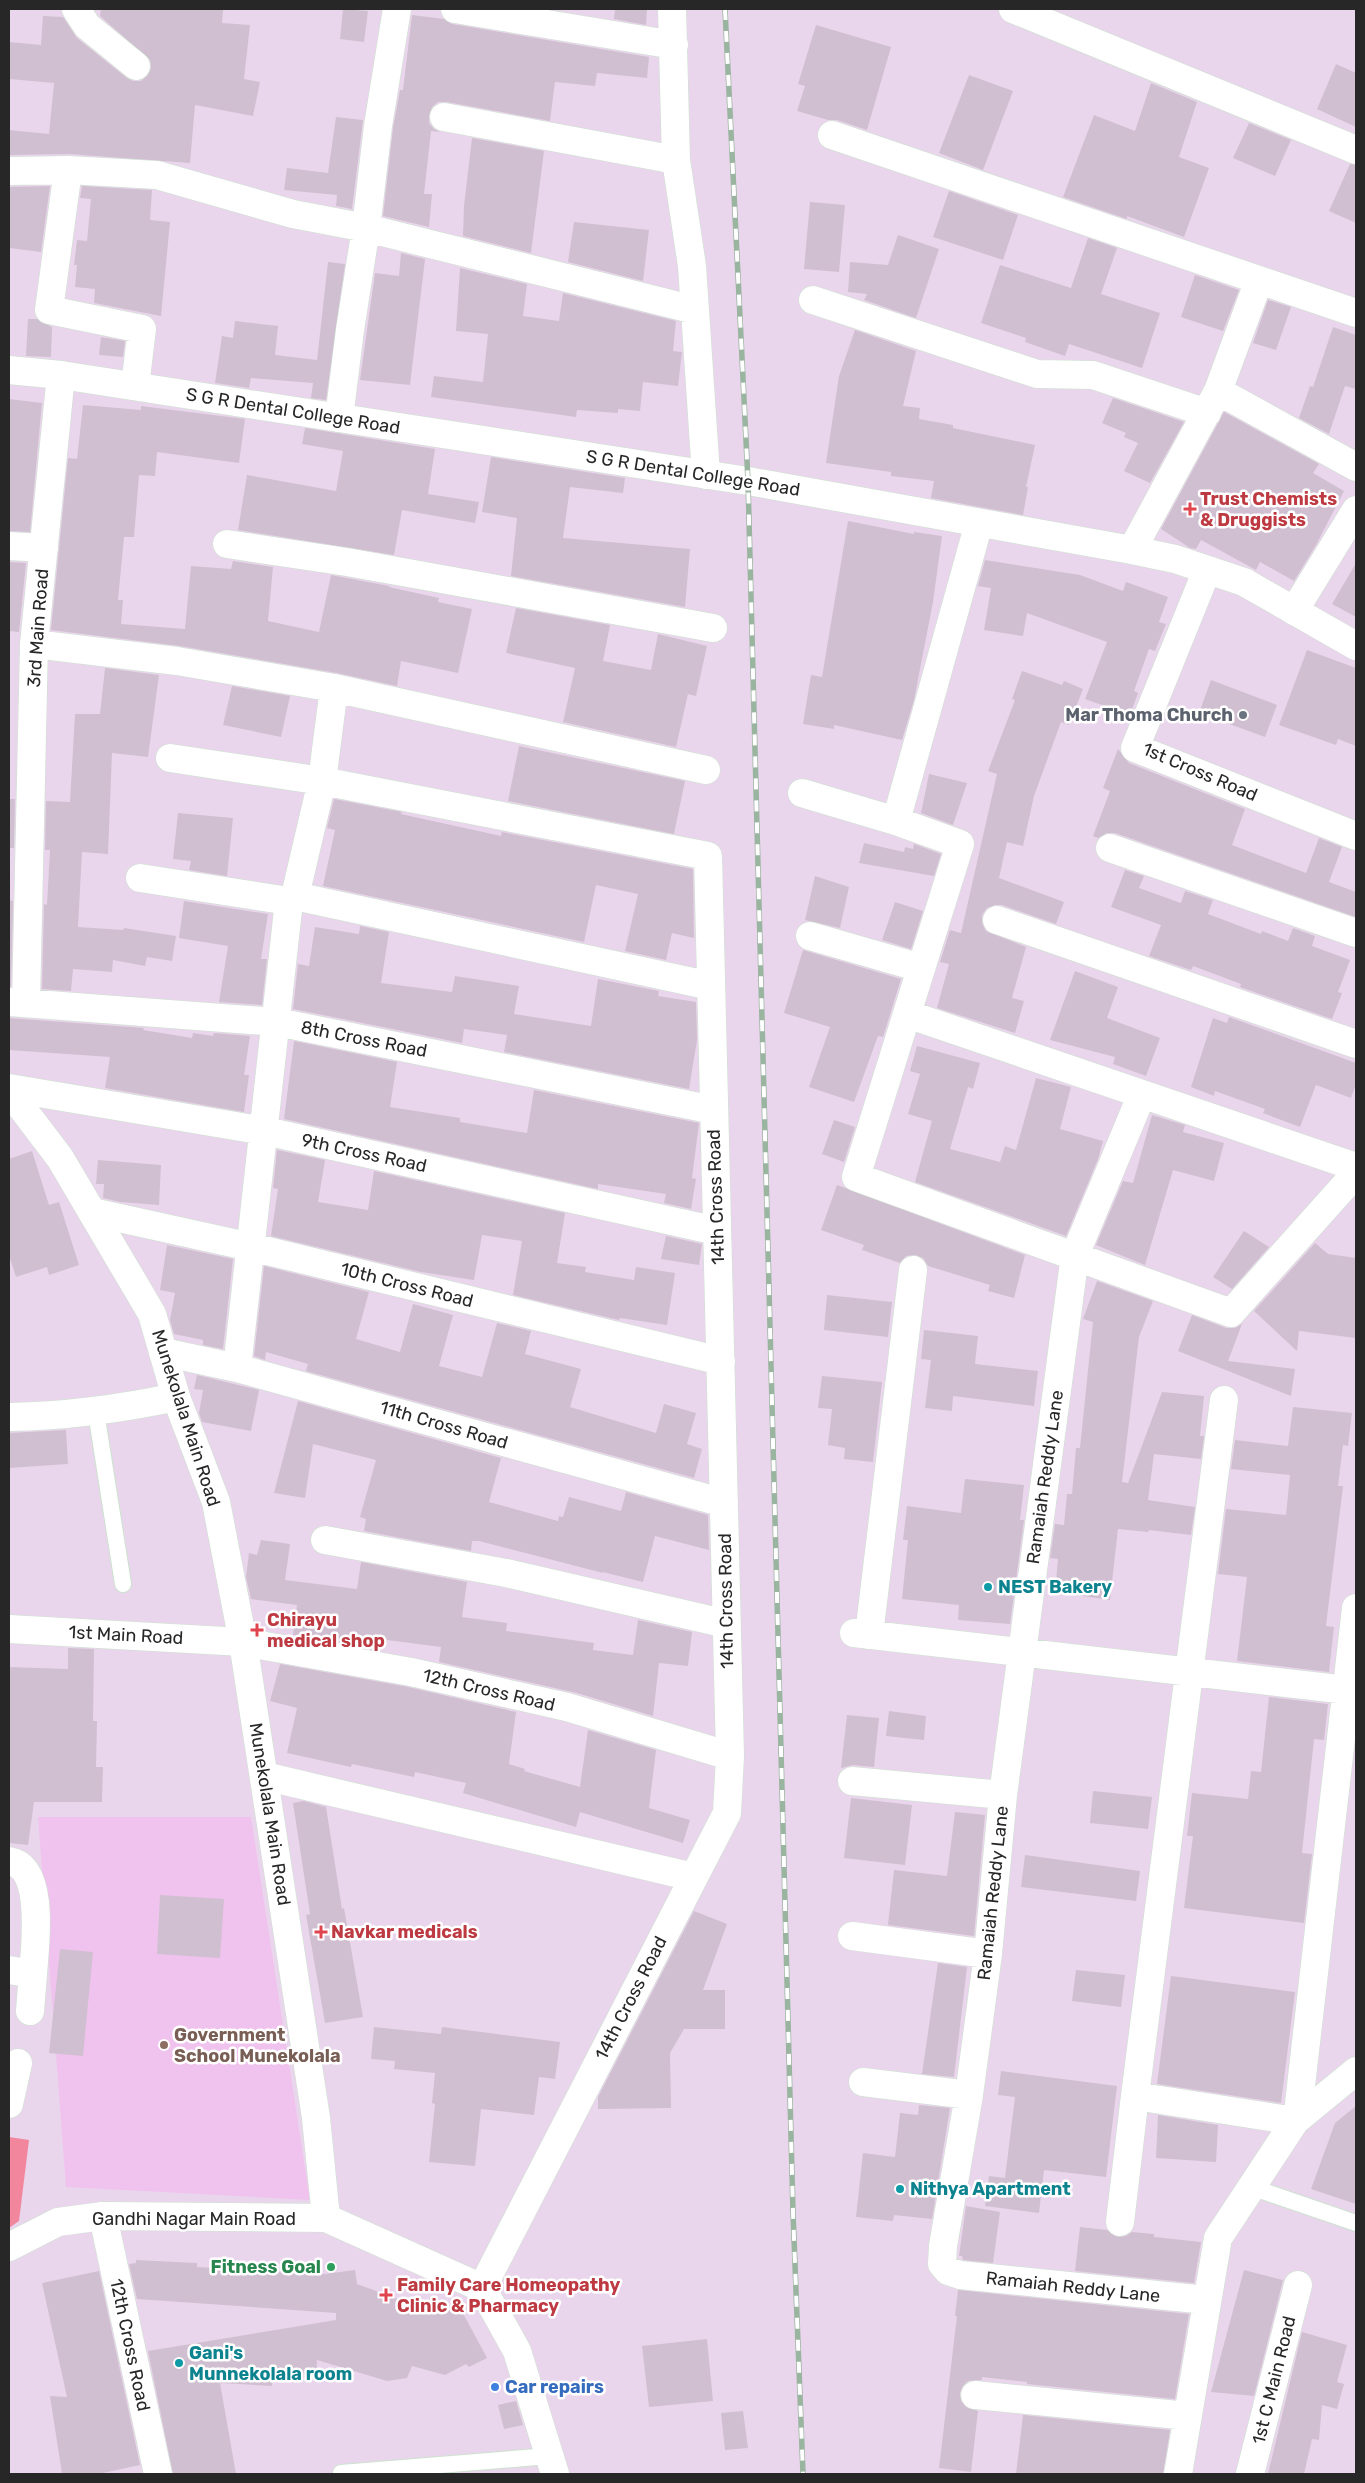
<svg xmlns="http://www.w3.org/2000/svg" width="1365" height="2483" viewBox="0 0 1365 2483" font-family="Rubik,sans-serif">
	<style>
		.education { fill: #f0c3ee }
		.pitch { fill: #f1869d }
		.building { fill: #d0bfd0 }
		.lines { fill: none; stroke-linecap: round; stroke-linejoin: round }
		.lane-casing { stroke: #cce2cf; stroke-width: 18 }
		.street-casing { stroke: #cce2cf; stroke-width: 29 }
		.secondary-casing { stroke: #cce2cf; stroke-width: 29 }
		.lane { stroke: #fff; stroke-width: 16 }
		.street { stroke: #fff; stroke-width: 28 }
		.secondary { stroke: #fff; stroke-width: 28 }
		.rail-casing { stroke: #99b49f; stroke-width: 5.5 }
		.rail { stroke: #fff; stroke-width: 4; stroke-dasharray: 11; stroke-linecap: butt }
		.health-dot { fill: #e0444e; stroke: #fff; stroke-width: 2 }
		.worship-dot { fill: #6b7280; stroke: #fff; stroke-width: 2 }
		.culture-dot { fill: #0f9aa8; stroke: #fff; stroke-width: 2 }
		.education-dot { fill: #8d6e63; stroke: #fff; stroke-width: 2 }
		.leisure-dot { fill: #2e9e5b; stroke: #fff; stroke-width: 2 }
		.shop-dot { fill: #3f7fe0; stroke: #fff; stroke-width: 2 }
		.labels { text-anchor: middle; stroke-width: 5; stroke-linejoin: round; paint-order: stroke }
		.street-label { font-size: 18px; fill: #272727; stroke: #fff }
		.health-label { font-size: 18px; font-weight: bold; fill: #be3a42; stroke: #fff; text-anchor: start }
		.worship-label { font-size: 18px; font-weight: bold; fill: #5b616d; stroke: #fff; text-anchor: end }
		.culture-label { font-size: 18px; font-weight: bold; fill: #0d838f; stroke: #fff; text-anchor: start }
		.education-label { font-size: 18px; font-weight: bold; fill: #785e54; stroke: #fff; text-anchor: start }
		.leisure-label { font-size: 18px; font-weight: bold; fill: #27864d; stroke: #fff; text-anchor: end }
		.shop-label { font-size: 18px; font-weight: bold; fill: #366cbe; stroke: #fff; text-anchor: start }
	</style>
	<rect width="100%" height="100%" fill="#ead6ec"/>
	<path class="education" d="M38,1817H251L310,2200L66,2187Z"/>
	<path class="pitch" d="M9,2137L29,2140L19,2221L9,2228Z"/>
	<path class="building" d="M101,9L223,10L222,23L250,25L244,79L260,82L253,116L195,105L190,163L69,154L9,155V130L49,134L54,83L9,79V42L41,45L43,16L63,17L77,38L127,78L133,81H141L148,75L151,68L150,60L100,16Z
		M343,9L368,11L364,42L340,39Z
		M615,9H647L646,25L614,19Z
		M412,15L444,19L452,24L649,57L647,78L597,73L595,86L555,82L550,121L447,102H438L432,107L429,115V123L434,129L440,132L431,131L424,194H432L429,227L383,216L393,128L400,90H403Z
		M816,25L891,47L867,130L837,120H828L797,111L805,86L798,84Z
		M1336,64L1356,73V127L1317,109Z
		M969,75L1013,91L983,170L939,153Z
		M1151,83L1197,102L1179,157L1209,168L1184,237L1127,216V219L1063,197L1094,115L1135,131Z
		M336,117L363,120L352,209L336,206L337,195L284,190L287,168L328,173Z
		M1249,123L1291,140L1275,176L1233,158Z
		M472,138L544,151L531,253L463,236L464,206Z
		M1350,164L1356,165V223L1329,211Z
		M50,186L41,252L9,248V187Z
		M82,186L152,190L150,220L170,222L161,316L94,303L95,289L75,287L77,265H74L77,240L87,241L91,199L80,198Z
		M949,191L1018,215L1003,260L933,237Z
		M810,202L845,205L839,272L804,269Z
		M574,222L649,230L643,281L568,262Z
		M898,235L939,249L916,318L864,300L867,294L848,292L850,262L888,265Z
		M1088,238L1117,248L1101,294L1160,313L1142,368L1069,344L1065,356L1025,342L1026,338L981,323L1000,265L1071,288Z
		M401,253L425,259L410,385L360,380L375,273L399,276Z
		M328,262L345,264L326,400L311,398L313,383L251,378L249,388L215,383L222,336L233,338L235,321L278,326L275,355L317,360Z
		M460,268L527,284L523,316L559,321L563,293L676,321L673,351L682,352L678,386L643,382L640,411L618,409V413L577,410L576,417L431,397L434,376L483,382L488,334L456,331Z
		M1195,275L1239,290L1223,331L1181,317Z
		M1268,300L1291,307L1276,350L1253,343Z
		M28,319H37L52,327L51,357L26,356Z
		M1333,327L1356,335V389L1345,386L1329,434L1299,418L1310,386L1313,387Z
		M855,330L916,351L903,406L920,408L919,419L953,425V428L1035,445L1026,487H1028L1023,515L931,498L934,481L891,476V472L826,463L839,376Z
		M101,337L125,341L123,357L99,355Z
		M1113,398L1184,422L1150,483L1124,471L1138,443L1124,437L1126,433L1102,423Z
		M9,399L42,403L30,532L9,531Z
		M83,405L141,410V406L245,419L239,463L157,452L155,476L139,475L134,537H124L118,600H123L121,624L185,629L191,566L231,569L233,561L273,567L268,621L319,632L331,575L389,586V587L439,598L438,602L472,609L458,673L401,661L397,686L337,673L180,646L51,630L68,458L77,459Z
		M1224,412L1319,464L1313,473L1344,491L1316,545L1294,581L1260,562L1256,570L1201,540L1196,549L1190,548L1161,529Z
		M305,428L435,449L428,494L479,502L475,523L402,510L394,555L238,530L247,475L336,491L343,451L302,444Z
		M491,457L625,478L623,493L570,487L563,538L690,549L685,607L511,576L517,518L482,512Z
		M848,521L914,534V532L942,536L933,602L914,700L902,740L834,725V729L803,724L811,675L822,677Z
		M985,560L1080,575L1123,591L1126,582L1168,597L1159,622L1166,624L1155,651L1149,649L1134,691L1138,693L1130,715L1085,699L1107,642L1027,613L1023,636L984,630L991,588L978,586Z
		M9,562L26,563L19,632L9,631Z
		M1356,563V617L1332,604Z
		M516,608L610,625L603,661L651,670L658,634L707,646L696,696L688,694L676,747L563,722L575,668L506,653Z
		M1307,650L1356,668V746L1338,739L1336,745L1279,725Z
		M105,668L159,675L148,757L112,753L108,854L82,852L78,927L123,930L124,928L176,936L172,961L147,957L145,966L113,960L112,972L73,969L71,991L42,989L44,904L47,905L50,850H45L46,801L70,802L75,714H100Z
		M1022,671L1062,685L1064,681L1083,689L1069,725L1061,722L1034,796L1023,846L1007,842L999,878L1064,902L1056,924L1002,905H995L987,908L982,915V923L986,931L1026,947L1012,998L1024,1001L1015,1033L937,1008L949,964L940,962L950,930L961,933L997,774L988,771L1015,700L1012,699Z
		M1211,680L1277,705L1265,737L1199,713Z
		M232,686L290,696L281,737L223,725Z
		M519,746L685,781L674,834L508,801Z
		M1118,749L1129,763L1245,809L1232,845L1306,873L1319,838L1342,847L1329,882L1356,892V917L1115,833H1107L1098,838L1093,836L1110,791L1103,788Z
		M929,774L967,783L953,825L921,813Z
		M9,799H15L14,848H9Z
		M334,799L402,812L401,814L501,836L502,832L693,869L694,938L672,933L666,960L625,951L638,894L596,885L584,942L323,886L335,830L327,828Z
		M178,813L233,818L227,876L189,870L191,861L173,859Z
		M864,843L904,852L905,847L913,849L914,844L941,854L934,876L859,863Z
		M1125,870L1144,876L1139,888L1181,903L1185,891L1213,900L1208,914L1261,934L1262,931L1288,941L1293,928L1315,936L1312,946L1350,960L1338,992L1342,993L1332,1019L1240,987L1241,984L1193,966L1191,970L1149,956L1161,925L1111,907Z
		M815,876L849,887L840,928L805,920Z
		M9,900L13,901L11,986L9,987Z
		M184,901L268,914L261,959H267L262,1005L219,1002L228,946L179,938Z
		M895,902L923,911L911,949L882,940Z
		M360,926L389,932L381,983L452,992L455,976L519,986L514,1014L591,1026L598,979L659,991L658,996L696,1002L697,1040L689,1089L504,1052L507,1035L464,1029L462,1043L293,1009L298,964L309,966L315,927L359,934Z
		M803,950L901,979L883,1037L878,1036L854,1102L809,1087L830,1027L784,1013Z
		M1075,971L1118,987L1107,1018L1160,1038L1146,1076L1113,1064L1115,1057L1050,1040Z
		M1229,1017L1356,1063V1084L1351,1098L1316,1085L1300,1127L1263,1113L1265,1109L1215,1091L1214,1096L1191,1087L1213,1018L1227,1023Z
		M9,1018L144,1028L143,1030L192,1038L193,1033L213,1036L214,1033L250,1036L244,1075H249L244,1112L105,1088L110,1057L9,1050Z
		M294,1041L397,1062L390,1107L460,1118V1122L527,1133L534,1090L699,1123L692,1178L696,1179L691,1209L664,1203L666,1194L598,1184V1189L284,1119Z
		M917,1046L980,1063L973,1089L968,1087L950,1149L1000,1162L1005,1146L1016,1150L1036,1078L1071,1087L1060,1129L1103,1141L1098,1159L1066,1236L915,1182L932,1121L908,1114L920,1074L910,1071Z
		M1152,1115L1185,1125L1183,1132L1224,1143L1214,1181L1173,1170L1145,1265L1096,1245L1123,1181L1133,1183Z
		M834,1120L855,1127L844,1162L822,1154Z
		M277,1150L325,1160L318,1202L368,1210L374,1171L565,1213L557,1263L586,1267L585,1272L634,1280L636,1267L675,1273L667,1325L620,1318L619,1320L513,1295L522,1241L482,1235L474,1280L421,1272L271,1236L278,1189L273,1188Z
		M32,1151L49,1205L59,1202L79,1265L49,1275L47,1267L16,1277L9,1255V1159Z
		M98,1160L161,1165L159,1205L120,1202L103,1198L104,1184H96Z
		M837,1185L1025,1255L1014,1298L988,1291L990,1285L928,1266L923,1258L915,1255L906,1256L900,1263L862,1250L864,1245L821,1230Z
		M1244,1231L1269,1247L1232,1289L1213,1277Z
		M666,1236L702,1244L699,1265L661,1259Z
		M1315,1243L1328,1254L1356,1258V1338L1299,1331L1297,1351L1254,1311Z
		M167,1245L233,1259L223,1349L203,1345V1340L174,1334L170,1320L175,1293L160,1290Z
		M264,1266L369,1292L356,1339L400,1352L413,1304L453,1315L439,1366L482,1377L497,1323L531,1331L525,1354L581,1369L570,1407L656,1433L664,1404L696,1413L687,1444L702,1449L694,1478L306,1371L308,1364L266,1352L265,1360L254,1356Z
		M1097,1281L1153,1301L1139,1337L1122,1482L1128,1483L1162,1392L1204,1396L1200,1436H1204L1201,1459L1154,1454L1148,1500L1195,1507L1191,1535L1149,1530L1148,1532L1118,1529L1110,1600L1055,1592L1058,1559L1050,1558L1055,1524L1064,1525L1067,1494H1072L1076,1448H1080L1093,1322L1083,1319Z
		M827,1295L892,1302L888,1337L824,1330Z
		M1192,1315L1226,1328H1235L1242,1324L1228,1361L1295,1369L1291,1396L1178,1351Z
		M924,1330L978,1336L975,1364L1038,1371L1034,1406L953,1396L952,1411L925,1408L931,1360L921,1359Z
		M197,1375L259,1390L251,1431L202,1422L199,1413L203,1390L194,1389Z
		M822,1376L882,1382L873,1462L844,1459L845,1448L828,1445L832,1409L818,1408Z
		M298,1401L501,1458L489,1502L558,1521L559,1516L563,1517L569,1497L621,1511L626,1492L708,1515L709,1550L655,1536L643,1582L603,1572V1573L479,1541H472L471,1551L364,1531L366,1519L360,1517L376,1460L313,1444L305,1498L274,1493Z
		M1293,1407L1352,1413L1348,1446L1343,1445L1338,1486H1343L1326,1626L1334,1627L1329,1672L1237,1661L1247,1577L1218,1574L1226,1509L1286,1515L1290,1475L1231,1469L1235,1440L1288,1446Z
		M66,1430L68,1464L9,1468V1433Z
		M965,1479L1024,1485L1020,1520H1024L1010,1624L958,1620L959,1605L902,1599L908,1540H903L907,1506L961,1513Z
		M261,1540L290,1544L285,1580L357,1589L361,1562L467,1582L462,1617L507,1623L506,1631L594,1643L593,1650L633,1655L638,1620L692,1632L688,1666L659,1663L653,1716L577,1693L439,1662L441,1647L387,1640V1643L378,1642L377,1650L293,1635L297,1605L251,1599L246,1577L249,1553L257,1555Z
		M68,1648L94,1649L93,1721H97L96,1767H103L102,1802H34L28,1845L9,1843V1667L68,1669Z
		M280,1664L408,1687L516,1712L509,1764L525,1769L524,1771L580,1787L588,1730L656,1750L649,1808L690,1820L683,1843L580,1812L576,1827L463,1793L466,1783L415,1772L414,1777L352,1764L351,1767L287,1753L297,1708L270,1701Z
		M1269,1697L1328,1704L1324,1740L1314,1739L1302,1853L1312,1854L1304,1923L1184,1908L1193,1836H1187L1192,1793L1248,1799L1251,1771L1261,1772Z
		M889,1711L926,1716L924,1740L886,1736Z
		M847,1715L879,1718L874,1767L853,1765L841,1768Z
		M1093,1791L1152,1797L1148,1829L1090,1823Z
		M851,1798L912,1805L905,1865L844,1858Z
		M304,1801L326,1807L342,1909L344,1908L363,2017L325,2023L306,1915L310,1914L293,1803Z
		M955,1812L985,1815L974,1936L888,1925L894,1870L947,1876Z
		M1025,1855L1140,1871L1136,1901L1021,1887Z
		M160,1895L224,1899L220,1958L157,1954Z
		M694,1911L727,1924L703,1990H725V2029H684L670,2053L671,2108L598,2109V2097Z
		M60,1949L93,1952L83,2056L49,2053Z
		M938,1963L967,1967L954,2077L922,2074Z
		M1076,1970L1125,1975L1121,2007L1072,2001Z
		M1171,1976L1295,1992L1281,2103L1157,2084Z
		M374,2027L441,2034L442,2027L560,2042L555,2079L539,2077L534,2115L481,2109L475,2166L429,2162L435,2104L432,2103L435,2073L394,2069L395,2061L371,2059Z
		M1001,2071L1117,2086L1106,2177L1044,2170L1039,2213L985,2206L989,2176L1005,2178L1015,2097L998,2095Z
		M919,2105L950,2108L932,2219L894,2215L893,2221L856,2217L863,2153L895,2157L900,2113L918,2115Z
		M1356,2106V2204L1311,2189L1335,2123Z
		M1158,2115L1218,2125L1216,2162L1156,2158Z
		M966,2206L1000,2212L993,2263L963,2260L962,2256H959Z
		M1080,2227L1107,2230L1118,2237L1126,2236L1132,2232L1154,2234V2237L1201,2242L1194,2283L1075,2271Z
		M136,2260L197,2263V2267L325,2274L355,2270L357,2284L436,2313L457,2302L487,2358L469,2367L466,2364L445,2375L412,2366L407,2378L387,2381L317,2360L316,2378L273,2376L272,2386L220,2383L236,2474H173L148,2351L336,2320V2313L137,2299L129,2264L136,2263Z
		M1244,2270L1283,2280L1254,2396L1211,2392Z
		M99,2271L140,2465L98,2474H62L50,2396L67,2397L42,2283Z
		M958,2290L1189,2314L1175,2399L1027,2384V2382L982,2377V2380L968,2381L963,2386L960,2393L961,2401L966,2407L978,2411L971,2472L939,2468L957,2316H955Z
		M1302,2332L1347,2345L1337,2382L1344,2384L1337,2409L1322,2405L1319,2440L1312,2439L1304,2474H1268Z
		M707,2339L713,2401L649,2407L642,2346Z
		M516,2401L523,2425L504,2429L498,2405Z
		M743,2411L748,2448L725,2450L721,2413Z
		M1023,2415L1170,2430L1163,2474H1016Z"/>
	<g class="lines">
		<g class="lane-casing">
			<path id="lane" d="M96,1412L123,1584
				M1251,2187L1356,2223
				M341,2473L549,2456"/>
		</g>
		<g class="street-casing">
			<path id="street" d="M76,9L87,26L136,66
				M455,9L674,45
				M672,9L676,160L692,266L706,475
				M1013,9L1356,150
				M444,117L676,160
				M832,135L1356,313
				M68,170L49,310L142,329L135,386
				M9,171L68,170L157,175L293,214L366,228L695,310
				M813,300L1037,374L1093,375L1207,413
				M1218,391L1356,467
				M339,418L350,330L366,228L378,126L397,9
				M979,523L896,821L960,844L856,1177L1231,1313L1356,1173
				M227,544L347,562L713,628
				M9,546L44,548
				M1132,550L1218,391L1259,280
				M1207,570L1135,748L1356,836
				M1294,611L1356,510
				M34,644L177,661L334,688L706,770
				M170,758L322,781L708,856L730,1756L727,1813L482,2288
				M802,793L896,821
				M1110,848L1356,933
				M140,878L289,901
				M295,896L711,986
				M997,920L1356,1044
				M810,936L921,968
				M9,1002L277,1022L714,1110
				M26,1003L34,644L61,375
				M907,1014L1356,1167
				M9,1088L265,1131L717,1231
				M1142,1094L1075,1255L1003,1795L988,1954L969,2095L943,2246L942,2264L948,2271L960,2275L1206,2300
				M92,1212L251,1247L721,1361
				M163,1352L237,1368L724,1503
				M237,1368L289,901L295,896L322,781L334,688
				M1224,1400L1135,2096L1295,2121L1298,2112L1356,1608
				M9,1417C66,1416 120,1409 176,1397
				M325,1540L506,1573L727,1624
				M9,1629L243,1642L411,1672L567,1707L730,1756
				M854,1633L1356,1691
				M869,1635L913,1270
				M264,1776L693,1877
				M852,1781L1003,1795
				M9,1861C46,1867 35,1946 33,1974L9,1970
				M852,1936L988,1954
				M30,2011L33,1974
				M863,2082L969,2095
				M9,2104L18,2063
				M103,2216L158,2474
				M1120,2222L1135,2096
				M975,2395L1188,2416
				M1178,2474L1218,2238L1295,2121L1356,2071
				M1250,2474L1298,2285"/>
		</g>
		<g class="secondary-casing">
			<path id="secondary" d="M9,370L61,375L748,481L1132,550L1175,559L1244,582L1356,646
				M9,1091L60,1158L152,1314L176,1397L216,1502L243,1642L316,2118L326,2218L482,2288L517,2351L555,2474
				M9,2247L58,2222L103,2216L326,2218"/>
		</g>
		<use href="#lane" class="lane"/>
		<use href="#street" class="street"/>
		<use href="#secondary" class="secondary"/>
		<g class="rail-casing">
			<path id="rail" d="M725,9L748,481L793,2212L803,2474"/>
		</g>
		<use href="#rail" class="rail"/>
	</g>
	<g class="health-dot">
		<path d="M1187.5 501.5h5v5h5v5h-5v5h-5v-5h-5v-5h5z"/>
		<path d="M254.5 1622.5h5v5h5v5h-5v5h-5v-5h-5v-5h5z"/>
		<path d="M318.5 1924.5h5v5h5v5h-5v5h-5v-5h-5v-5h5z"/>
		<path d="M383.5 2287.5h5v5h5v5h-5v5h-5v-5h-5v-5h5z"/>
	</g>
	<circle class="worship-dot" cx="1243" cy="715" r="5"/>
	<g class="culture-dot">
		<circle cx="988" cy="1587" r="5"/>
		<circle cx="900" cy="2189" r="5"/>
		<circle cx="179" cy="2363" r="5"/>
	</g>
	<circle class="education-dot" cx="164" cy="2045" r="5"/>
	<circle class="leisure-dot" cx="331" cy="2267" r="5"/>
	<circle class="shop-dot" cx="495" cy="2387" r="5"/>
	<g class="labels">
		<g class="street-label">
			<text transform="translate(293 411) rotate(9)" y="6">S G R Dental College Road</text>
			<text transform="translate(693 473) rotate(9)" y="6">S G R Dental College Road</text>
			<text transform="translate(38 628) rotate(-86)" y="6">3rd Main Road</text>
			<text transform="translate(1200 772) rotate(23)" y="6">1st Cross Road</text>
			<text transform="translate(364 1039) rotate(11)" y="6">8th Cross Road</text>
			<text transform="translate(364 1153) rotate(12)" y="6">9th Cross Road</text>
			<text transform="translate(716 1197) rotate(-92)" y="6">14th Cross Road</text>
			<text transform="translate(407 1285) rotate(14)" y="6">10th Cross Road</text>
			<text transform="translate(186 1418) rotate(72)" y="6">Munekolala Main Road</text>
			<text transform="translate(444 1425) rotate(16)" y="6">11th Cross Road</text>
			<text transform="translate(1045 1477) rotate(-82)" y="6">Ramaiah Reddy Lane</text>
			<text transform="translate(726 1601) rotate(-91)" y="6">14th Cross Road</text>
			<text transform="translate(126 1635) rotate(3)" y="6">1st Main Road</text>
			<text transform="translate(489 1690) rotate(13)" y="6">12th Cross Road</text>
			<text transform="translate(270 1814) rotate(81)" y="6">Munekolala Main Road</text>
			<text transform="translate(993 1893) rotate(-84)" y="6">Ramaiah Reddy Lane</text>
			<text transform="translate(631 1998) rotate(-63)" y="6">14th Cross Road</text>
			<text x="194" y="2225">Gandhi Nagar Main Road</text>
			<text transform="translate(1073 2287) rotate(6)" y="6">Ramaiah Reddy Lane</text>
			<text transform="translate(130 2345) rotate(78)" y="6">12th Cross Road</text>
			<text transform="translate(1274 2380) rotate(-76)" y="6">1st C Main Road</text>
		</g>
		<g class="health-label">
			<text x="1200" y="505">Trust Chemists<tspan x="1200" dy="21">&amp; Druggists</tspan></text>
			<text x="267" y="1626">Chirayu<tspan x="267" dy="21">medical shop</tspan></text>
			<text x="331" y="1938">Navkar medicals</text>
			<text x="397" y="2291">Family Care Homeopathy<tspan x="397" dy="21">Clinic &amp; Pharmacy</tspan></text>
		</g>
		<g class="worship-label">
			<text x="1233" y="721">Mar Thoma Church</text>
		</g>
		<g class="culture-label">
			<text x="998" y="1593">NEST Bakery</text>
			<text x="910" y="2195">Nithya Apartment</text>
			<text x="189" y="2359">Gani's<tspan x="189" dy="21">Munnekolala room</tspan></text>
		</g>
		<g class="education-label">
			<text x="174" y="2041">Government<tspan x="174" dy="21">School Munekolala</tspan></text>
		</g>
		<g class="leisure-label">
			<text x="321" y="2273">Fitness Goal</text>
		</g>
		<g class="shop-label">
			<text x="505" y="2393">Car repairs</text>
		</g>
	</g>
	<rect width="1365" height="2483" fill="none" stroke="#272727" stroke-width="20"/>
</svg>
